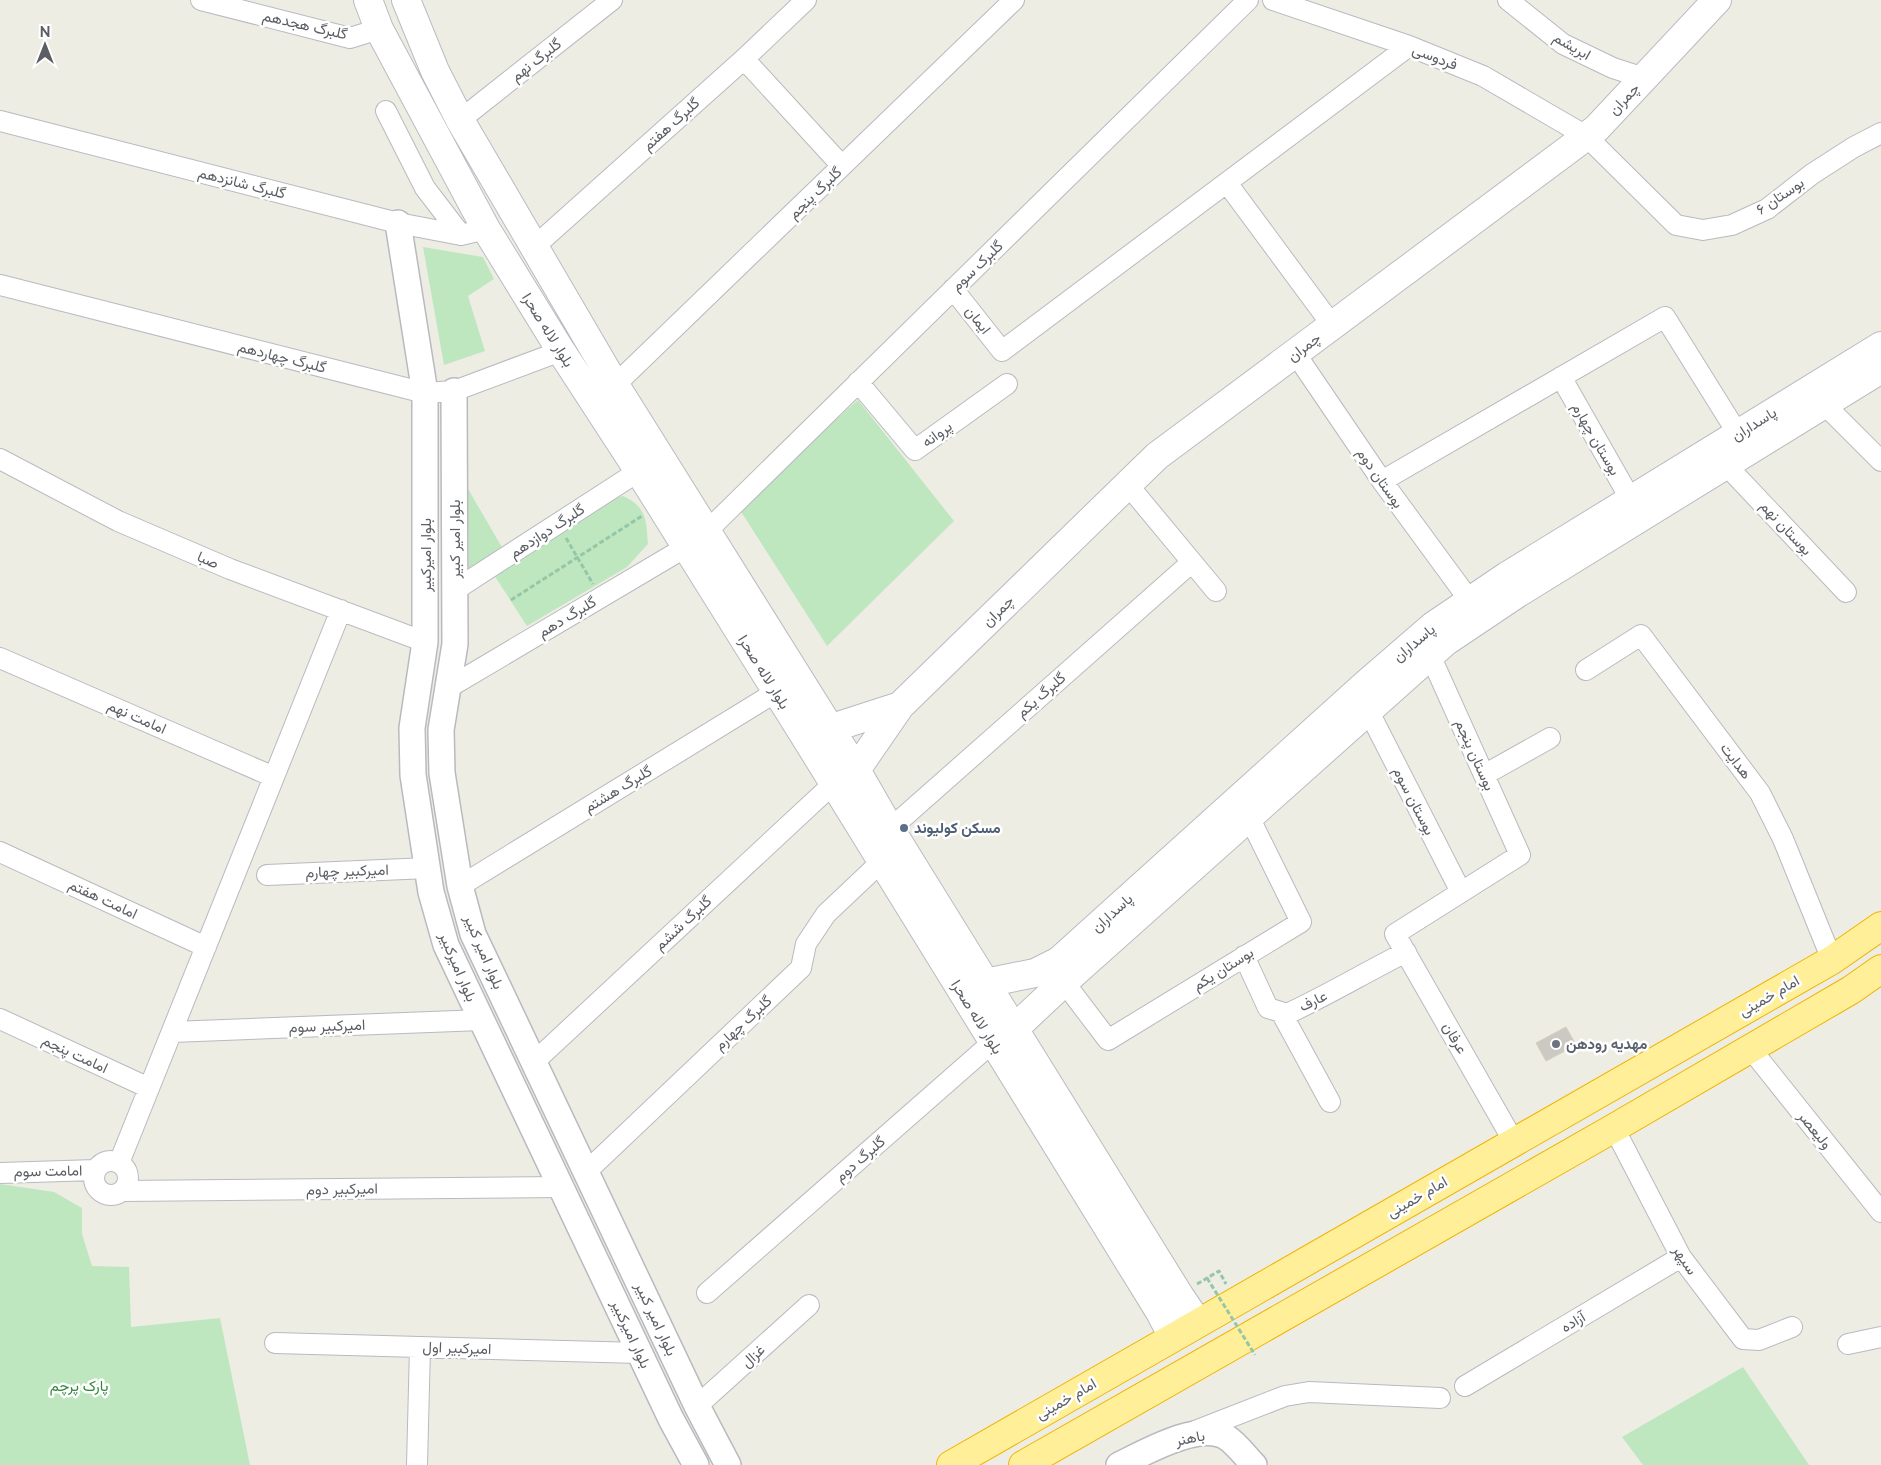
<svg xmlns="http://www.w3.org/2000/svg" width="1881" height="1465" viewBox="0 0 1881 1465" font-family="Raleway,Vazirmatn,sans-serif">
	<style>
		.green { fill: #bee7c0 }
		.building { fill: #cbc9c2; stroke: #d3cfc1 }
		.lines { fill: none; stroke-linecap: round; stroke-linejoin: round }
		.minor-casing { stroke: #b8bac0; stroke-width: 22 }
		.tertiary-casing { stroke: #b8bac0; stroke-width: 28 }
		.secondary-casing { stroke: #b8bcc2; stroke-width: 30 }
		.trunk-casing { stroke: #f1b300; stroke-width: 30 }
		.path { stroke: #95c6a6; stroke-width: 3; stroke-dasharray: 5 2.5; stroke-linecap: butt }
		.minor { stroke: #fff; stroke-width: 20 }
		.tertiary { stroke: #fff; stroke-width: 25 }
		.secondary { stroke: #fff; stroke-width: 28 }
		.trunk { stroke: #ffef98; stroke-width: 28 }
		.path-bridge { stroke: #95c6a6; stroke-width: 3; stroke-dasharray: 5 2.5; stroke-linecap: butt }
		.service-dot { fill: #5c6f8a; stroke: #fff; stroke-width: 2 }
		.worship-dot { fill: #6b7280; stroke: #fff; stroke-width: 2 }
		.labels { text-anchor: middle; stroke-width: 5; stroke-linejoin: round; paint-order: stroke }
		.street-label { font-size: 15px; fill: #5b5f64; stroke: #fff }
		.service-label { font-size: 15px; font-weight: bold; fill: #4e5e75; stroke: #fff; text-anchor: start }
		.worship-label { font-size: 15px; font-weight: bold; fill: #5b616d; stroke: #fff; text-anchor: start }
		.park-label { font-size: 15px; fill: #308639; stroke: #fff }
	</style>
	<rect width="100%" height="100%" fill="#eeede3"/>
	<path class="green" d="M423,247L483,257L494,279L468,296L485,351L444,365Z
		M858,400L954,521L827,646L738,507Z
		M468,489L503,549L469,572Z
		M623,496C647,507 646,520 648,544L627,567L527,626L494,575L605,501Z
		M0,1184L54,1192L82,1208V1234L92,1266L129,1267L131,1327L220,1318L250,1465H0Z
		M1743,1367L1809,1465H1643L1622,1437Z"/>
	<path class="building" d="M1566,1027L1576,1045L1546,1061L1536,1043Z"/>
	<g class="lines">
		<g class="minor-casing">
			<path id="minor" d="M201,0L350,38L379,29
				M1273,0L1409,46L1483,76L1586,136L1676,225L1703,230L1732,225L1767,209L1812,174L1854,147L1881,133
				M1508,0L1563,44L1613,68L1644,78
				M744,59L842,166
				M386,111L425,188L461,235
				M460,120L612,0
				M0,121L398,223L461,235L486,229
				M1227,183L1332,325
				M534,247L744,59L806,0
				M0,285L425,393L454,391L561,351
				M953,289L1002,351L1409,46
				M1295,353L1382,481L1470,601
				M1561,377L1631,500
				M858,382L915,450L1007,384
				M615,385L1014,0
				M1824,404L1881,461
				M0,459L118,521L230,569L425,642
				M1726,465L1846,592
				M1382,481L1665,317L1738,434
				M1128,485L1216,591
				M455,590L639,471
				M1430,655L1520,855L1395,934L1514,1142
				M0,658L274,777
				M1586,670L1641,635L1760,793L1783,839L1832,960
				M448,688L686,547L706,532L1248,0
				M1368,710L1461,892
				M1484,775L1550,738
				M890,829L1192,562
				M0,852L206,947
				M267,875L428,868
				M460,886L776,692
				M1244,956L1268,1008L1287,1014C1328,995 1366,972 1406,952
				M1064,982L1108,1040L1301,922L1249,817
				M1281,1012L1330,1102
				M0,1019L149,1088
				M172,1032L482,1020
				M1750,1048L1881,1212
				M534,1062L833,784
				M1614,1128L1681,1257L1743,1339L1759,1340L1792,1327
				M94 1178a17 17 0 1 1 34 0a17 17 0 1 1-34 0Z
				M119,1163L341,610
				M586,1172L801,968L806,944L826,914L881,862
				M0,1173L96,1170
				M122,1191L561,1187
				M707,1293L993,1042L1004,1035
				M275,1343L640,1353
				M1848,1344L1881,1337
				M1465,1386L1681,1257
				M697,1406L809,1305
				M1195,1431L1285,1396L1309,1392L1440,1398
				M417,1465L420,1347"/>
		</g>
		<g class="tertiary-casing">
			<path id="tertiary" d="M398,223L425,393V642L412,728L413,775L431,892L446,945L671,1419L696,1465
				M454,391L455,644L441,730L442,773L460,886L473,934L697,1406L728,1465
				M1119,1465C1144,1453 1199,1421 1226,1437C1237,1444 1245,1456 1254,1465"/>
		</g>
		<g class="secondary-casing">
			<path id="secondary" d="M368,0L379,29L486,229L561,351L639,471L809,743L1160,1312L1173,1337
				M406,0L435,71L460,120L615,385L856,770L890,829L1179,1295L1198,1323
				M900,706L1157,456L1596,129L1717,0
				M814,739L829,729L900,706L856,770L842,778
				M985,983L1035,973L1059,961L1365,685L1433,626L1507,576L1881,346
				M1015,1028L1064,982L1445,642L1518,593L1881,369"/>
		</g>
		<g class="trunk-casing">
			<path id="trunk" d="M951,1465L1832,960L1881,926
				M1023,1465L1614,1128L1851,990L1881,969"/>
		</g>
		<path class="path" d="M566,538L593,584
			M511,600L642,516
			M1197,1284L1219,1271L1226,1284"/>
		<use href="#minor" class="minor"/>
		<use href="#tertiary" class="tertiary"/>
		<use href="#secondary" class="secondary"/>
		<use href="#trunk" class="trunk"/>
		<path class="path-bridge" d="M1207,1278L1255,1355"/>
	</g>
	<circle class="service-dot" cx="904" cy="828" r="5"/>
	<circle class="worship-dot" cx="1556" cy="1044" r="5"/>
	<g class="labels">
		<g class="street-label">
			<text transform="translate(305 25) rotate(13)" y="5">گلبرگ هجدهم</text>
			<text transform="translate(1572 46) rotate(30)" y="5">ابریشم</text>
			<text transform="translate(1435 57) rotate(21)" y="5">فردوسی</text>
			<text transform="translate(536 60) rotate(-38)" y="5">گلبرگ نهم</text>
			<text transform="translate(1624 99) rotate(-47)" y="5">چمران</text>
			<text transform="translate(671 124) rotate(-42)" y="5">گلبرگ هفتم</text>
			<text transform="translate(242 183) rotate(14)" y="5">گلبرگ شانزدهم</text>
			<text transform="translate(815 193) rotate(-44)" y="5">گلبرگ پنجم</text>
			<text transform="translate(1780 196) rotate(-34)" y="5">بوستان ۶</text>
			<text transform="translate(977 266) rotate(-44)" y="5">گلبرک سوم</text>
			<text transform="translate(978 320) rotate(52)" y="5">ایمان</text>
			<text transform="translate(548 330) rotate(58)" y="5">بلوار لاله صحرا</text>
			<text transform="translate(1304 347) rotate(-37)" y="5">چمران</text>
			<text transform="translate(282 357) rotate(14)" y="5">گلبرگ چهاردهم</text>
			<text transform="translate(1754 424) rotate(-32)" y="5">پاسداران</text>
			<text transform="translate(937 434) rotate(-36)" y="5">پروانه</text>
			<text transform="translate(1596 439) rotate(60)" y="5">بوستان چهارم</text>
			<text transform="translate(1380 478) rotate(55)" y="5">بوستان دوم</text>
			<text transform="translate(1786 528) rotate(47)" y="5">بوستان نهم</text>
			<text transform="translate(547 531) rotate(-33)" y="5">گلبرگ دوازدهم</text>
			<text transform="translate(455 539) rotate(-90)" y="5">بلوار امیر کبیر</text>
			<text transform="translate(426 555) rotate(-90)" y="5">بلوار امیرکبیر</text>
			<text transform="translate(208 560) rotate(23)" y="5">صبا</text>
			<text transform="translate(998 611) rotate(-44)" y="5">چمران</text>
			<text transform="translate(567 617) rotate(-31)" y="5">گلبرگ دهم</text>
			<text transform="translate(1414 643) rotate(-40)" y="5">پاسداران</text>
			<text transform="translate(764 672) rotate(58)" y="5">بلوار لاله صحرا</text>
			<text transform="translate(1041 695) rotate(-41)" y="5">گلبرگ یکم</text>
			<text transform="translate(137 717) rotate(24)" y="5">امامت نهم</text>
			<text transform="translate(1475 755) rotate(66)" y="5">بوستان پنجم</text>
			<text transform="translate(1736 761) rotate(53)" y="5">هدایت</text>
			<text transform="translate(618 789) rotate(-31)" y="5">گلبرگ هشتم</text>
			<text transform="translate(1414 801) rotate(63)" y="5">بوستان سوم</text>
			<text transform="translate(347 871) rotate(-2)" y="5">امیرکبیر چهارم</text>
			<text transform="translate(103 899) rotate(25)" y="5">امامت هفتم</text>
			<text transform="translate(1112 913) rotate(-42)" y="5">پاسداران</text>
			<text transform="translate(683 923) rotate(-43)" y="5">گلبرگ ششم</text>
			<text transform="translate(484 952) rotate(67)" y="5">بلوار امیر کبیر</text>
			<text transform="translate(458 967) rotate(67)" y="5">بلوار امیرکبیر</text>
			<text transform="translate(1223 969) rotate(-32)" y="5">بوستان یکم</text>
			<text transform="translate(1769 996) rotate(-30)" y="5">امام خمینی</text>
			<text transform="translate(1313 1001) rotate(-26)" y="5">عارف</text>
			<text transform="translate(977 1017) rotate(58)" y="5">بلوار لاله صحرا</text>
			<text transform="translate(743 1023) rotate(-43)" y="5">گلبرگ چهارم</text>
			<text transform="translate(327 1026) rotate(-2)" y="5">امیرکبیر سوم</text>
			<text transform="translate(1455 1038) rotate(60)" y="5">عرفان</text>
			<text transform="translate(75 1054) rotate(25)" y="5">امامت پنجم</text>
			<text transform="translate(1815 1130) rotate(51)" y="5">ولیعصر</text>
			<text transform="translate(860 1159) rotate(-41)" y="5">گلبرگ دوم</text>
			<text transform="translate(48 1171) rotate(-1)" y="5">امامت سوم</text>
			<text transform="translate(342 1189) rotate(-1)" y="5">امیرکبیر دوم</text>
			<text transform="translate(1417 1197) rotate(-30)" y="5">امام خمینی</text>
			<text transform="translate(1685 1260) rotate(57)" y="5">سپهر</text>
			<text transform="translate(656 1319) rotate(65)" y="5">بلوار امیر کبیر</text>
			<text transform="translate(1573 1322) rotate(-31)" y="5">آزاده</text>
			<text transform="translate(631 1334) rotate(65)" y="5">بلوار امیرکبیر</text>
			<text transform="translate(457 1348) rotate(2)" y="5">امیرکبیر اول</text>
			<text transform="translate(753 1356) rotate(-42)" y="5">غزال</text>
			<text transform="translate(1066 1399) rotate(-30)" y="5">امام خمینی</text>
			<text transform="translate(1190 1438) rotate(-11)" y="5">باهنر</text>
		</g>
		<g class="service-label">
			<text x="914" y="833">مسکن کولیوند</text>
		</g>
		<g class="worship-label">
			<text x="1566" y="1049">مهدیه رودهن</text>
		</g>
		<g class="park-label">
			<text x="79" y="1391">پارک پرچم</text>
		</g>
	</g>
	<g transform="translate(45 45)" stroke="#ffffff" stroke-width="4" paint-order="stroke">
	<path d="M0-4L9 19L0 12L-9 19Z" fill="#5b5f64"/>
	<text y="-8" font-size="14" font-weight="bold" text-anchor="middle" fill="#5b5f64">N</text>
	</g>
</svg>
